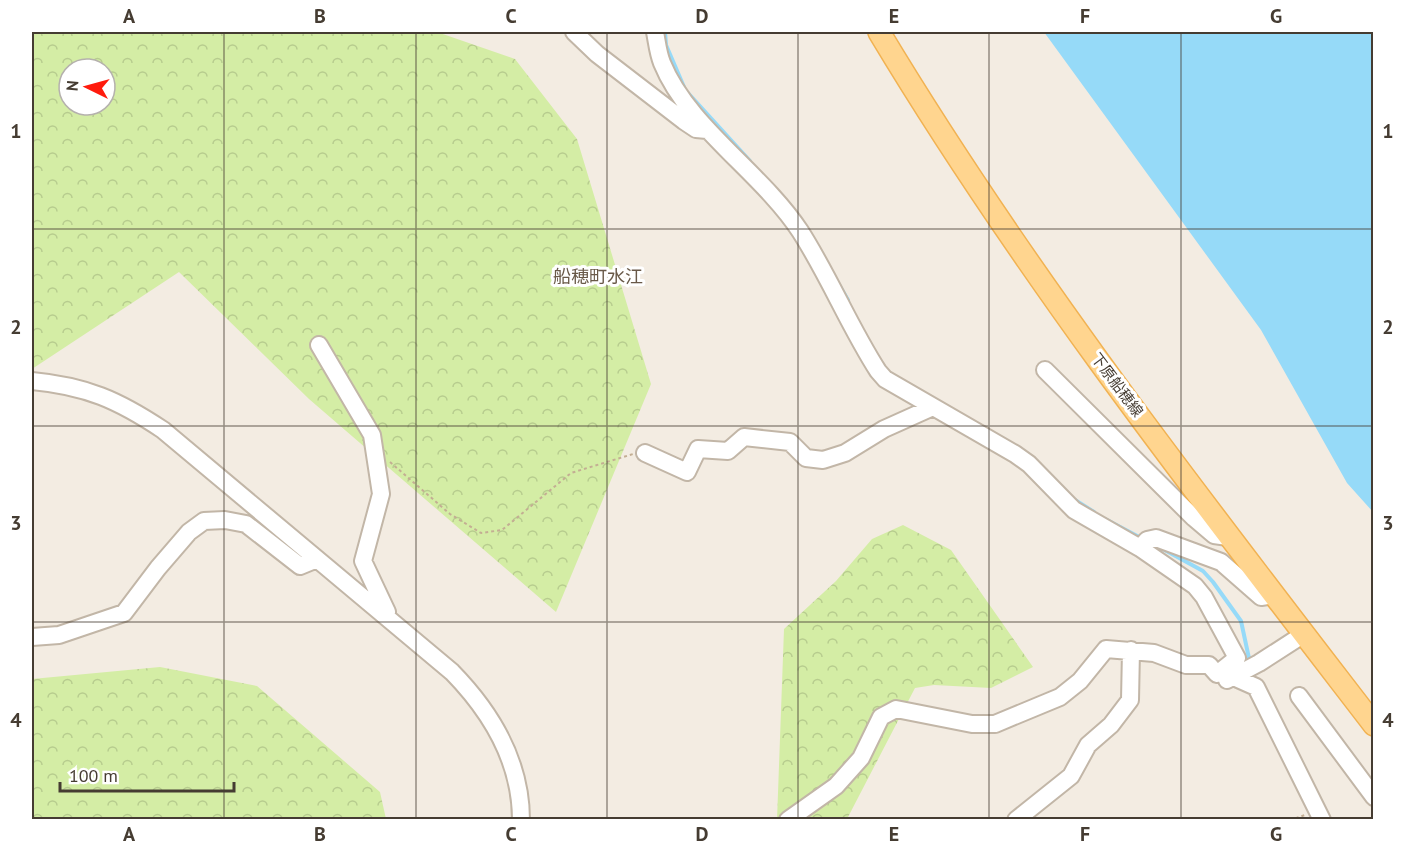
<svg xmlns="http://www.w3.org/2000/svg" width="1405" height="851" viewBox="0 0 1405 851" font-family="'PT Sans','Noto Sans JP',sans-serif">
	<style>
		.forest { fill: url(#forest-crowns); fill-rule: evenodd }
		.water { fill: #96daf8 }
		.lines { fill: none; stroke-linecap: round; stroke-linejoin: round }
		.stream { stroke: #96daf8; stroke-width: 4 }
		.minor-casing { stroke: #c2b6a7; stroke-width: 20 }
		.major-casing { stroke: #f1b252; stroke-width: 24 }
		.path { stroke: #c3ae93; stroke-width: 2; stroke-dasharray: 3 3; stroke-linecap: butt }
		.minor { stroke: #fff; stroke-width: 16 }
		.major { stroke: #ffd58f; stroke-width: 21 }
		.grid { fill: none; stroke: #453c32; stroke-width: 1.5; stroke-opacity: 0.55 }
		.labels { text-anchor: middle; stroke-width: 6; stroke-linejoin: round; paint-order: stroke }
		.street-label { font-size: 15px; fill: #453c32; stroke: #fff }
		.quarter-label { font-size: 18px; fill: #695948; stroke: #fff }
		.neatline { fill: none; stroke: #453c32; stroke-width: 2 }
		.grid-label { font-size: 20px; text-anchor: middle; font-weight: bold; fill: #453c32 }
	</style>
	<defs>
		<pattern id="forest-crowns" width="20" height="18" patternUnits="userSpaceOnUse" patternTransform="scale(1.5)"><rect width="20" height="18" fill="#d4eda5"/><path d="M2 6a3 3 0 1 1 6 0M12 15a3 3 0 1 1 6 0" fill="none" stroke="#b7cc8e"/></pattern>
	</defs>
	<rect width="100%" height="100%" fill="#f3ece2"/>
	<path class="forest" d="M32,32H437L515,59L577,139L651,384L556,612L309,399L179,272L32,369ZM69,69H105V105H69Z
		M903,525L951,550L1033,667L991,688L934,685L915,688L847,819L777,820L784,629L836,581L872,539Z
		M160,667L257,686L380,792L386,819H32V679Z"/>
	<path class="water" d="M1044,32H1373V512L1347,483L1261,330Z"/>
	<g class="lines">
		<path class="stream" d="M665,32L666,45L684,87
			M688,93L750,161
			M838,283L848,300
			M1075,500L1094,512
			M1105,519L1141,538
			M1161,548L1203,571L1213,582L1241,621L1250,663"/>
		<g class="minor-casing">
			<path id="minor" d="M574,32L597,54L684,121L696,129L707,130
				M655,32C657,42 658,53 662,63C688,127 761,172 800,231C829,276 849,326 878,371L885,379L1015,454L1029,464L1074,510L1140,548L1195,586L1204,597L1237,658L1217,674L1209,665H1186L1154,653L1106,649L1080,681L1060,697L995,724H972L896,709L881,717L861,758L836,786L788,820
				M319,345L372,435L381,494L363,561L387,612
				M1045,370L1194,518L1214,535L1228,537
				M32,381C86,386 118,400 163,430L452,672C491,712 521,762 521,820
				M645,453L687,472L698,449L728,451L744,437L790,442L806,458L823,460L845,453L884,429L933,407
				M1140,548L1147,540L1156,538L1221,562L1261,597L1274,595
				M32,637L59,635L124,613L158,568L189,532L204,521L225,520L246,524L300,566L317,559
				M1238,679L1256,687L1322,820
				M1227,680L1259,663L1304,634
				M1299,696L1374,797
				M1016,820L1071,776L1088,745L1111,725L1130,700L1131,650"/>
		</g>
		<g class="major-casing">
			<path id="major" d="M879,32C1025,275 1201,500 1374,725"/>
		</g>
		<path class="path" d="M390,462L450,514L481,533L502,530L571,473L633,454
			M1290,820L1305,815"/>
		<use href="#minor" class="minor"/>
		<use href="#major" class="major"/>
	</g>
	<path class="grid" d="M224,32V820M416,32V820M607,32V820M798,32V820M989,32V820M1181,32V820M32,229H1374M32,426H1374M32,622H1374"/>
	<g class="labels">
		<g class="street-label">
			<text transform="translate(1117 385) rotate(53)" y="5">下原船穂線</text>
		</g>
		<g class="quarter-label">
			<text x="598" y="283">船穂町水江</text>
		</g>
	</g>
	<rect width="1405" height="851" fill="none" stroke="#ffffff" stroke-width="66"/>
	<g transform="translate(87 87) rotate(275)"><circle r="28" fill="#ffffff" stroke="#b5b1ad" stroke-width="1.5"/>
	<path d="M0-4.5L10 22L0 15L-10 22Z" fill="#ff1b0d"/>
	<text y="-9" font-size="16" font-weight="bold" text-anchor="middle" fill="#453c32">N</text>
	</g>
	<path d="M60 782v9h174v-9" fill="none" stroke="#453c32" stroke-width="3"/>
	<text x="69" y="782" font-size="18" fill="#453c32" stroke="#ffffff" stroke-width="4.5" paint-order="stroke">100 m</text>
	<rect x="33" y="33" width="1339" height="785" class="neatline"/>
	<g class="grid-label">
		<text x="129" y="23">A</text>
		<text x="320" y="23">B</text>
		<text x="511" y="23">C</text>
		<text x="702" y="23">D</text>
		<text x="894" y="23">E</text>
		<text x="1085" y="23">F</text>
		<text x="1276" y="23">G</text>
		<text x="16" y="138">1</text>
		<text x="1388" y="138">1</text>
		<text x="16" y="334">2</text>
		<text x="1388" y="334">2</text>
		<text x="16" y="530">3</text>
		<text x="1388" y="530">3</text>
		<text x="16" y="727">4</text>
		<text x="1388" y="727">4</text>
		<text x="129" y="841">A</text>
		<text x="320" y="841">B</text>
		<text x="511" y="841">C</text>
		<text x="702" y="841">D</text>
		<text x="894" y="841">E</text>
		<text x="1085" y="841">F</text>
		<text x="1276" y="841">G</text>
	</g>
</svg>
